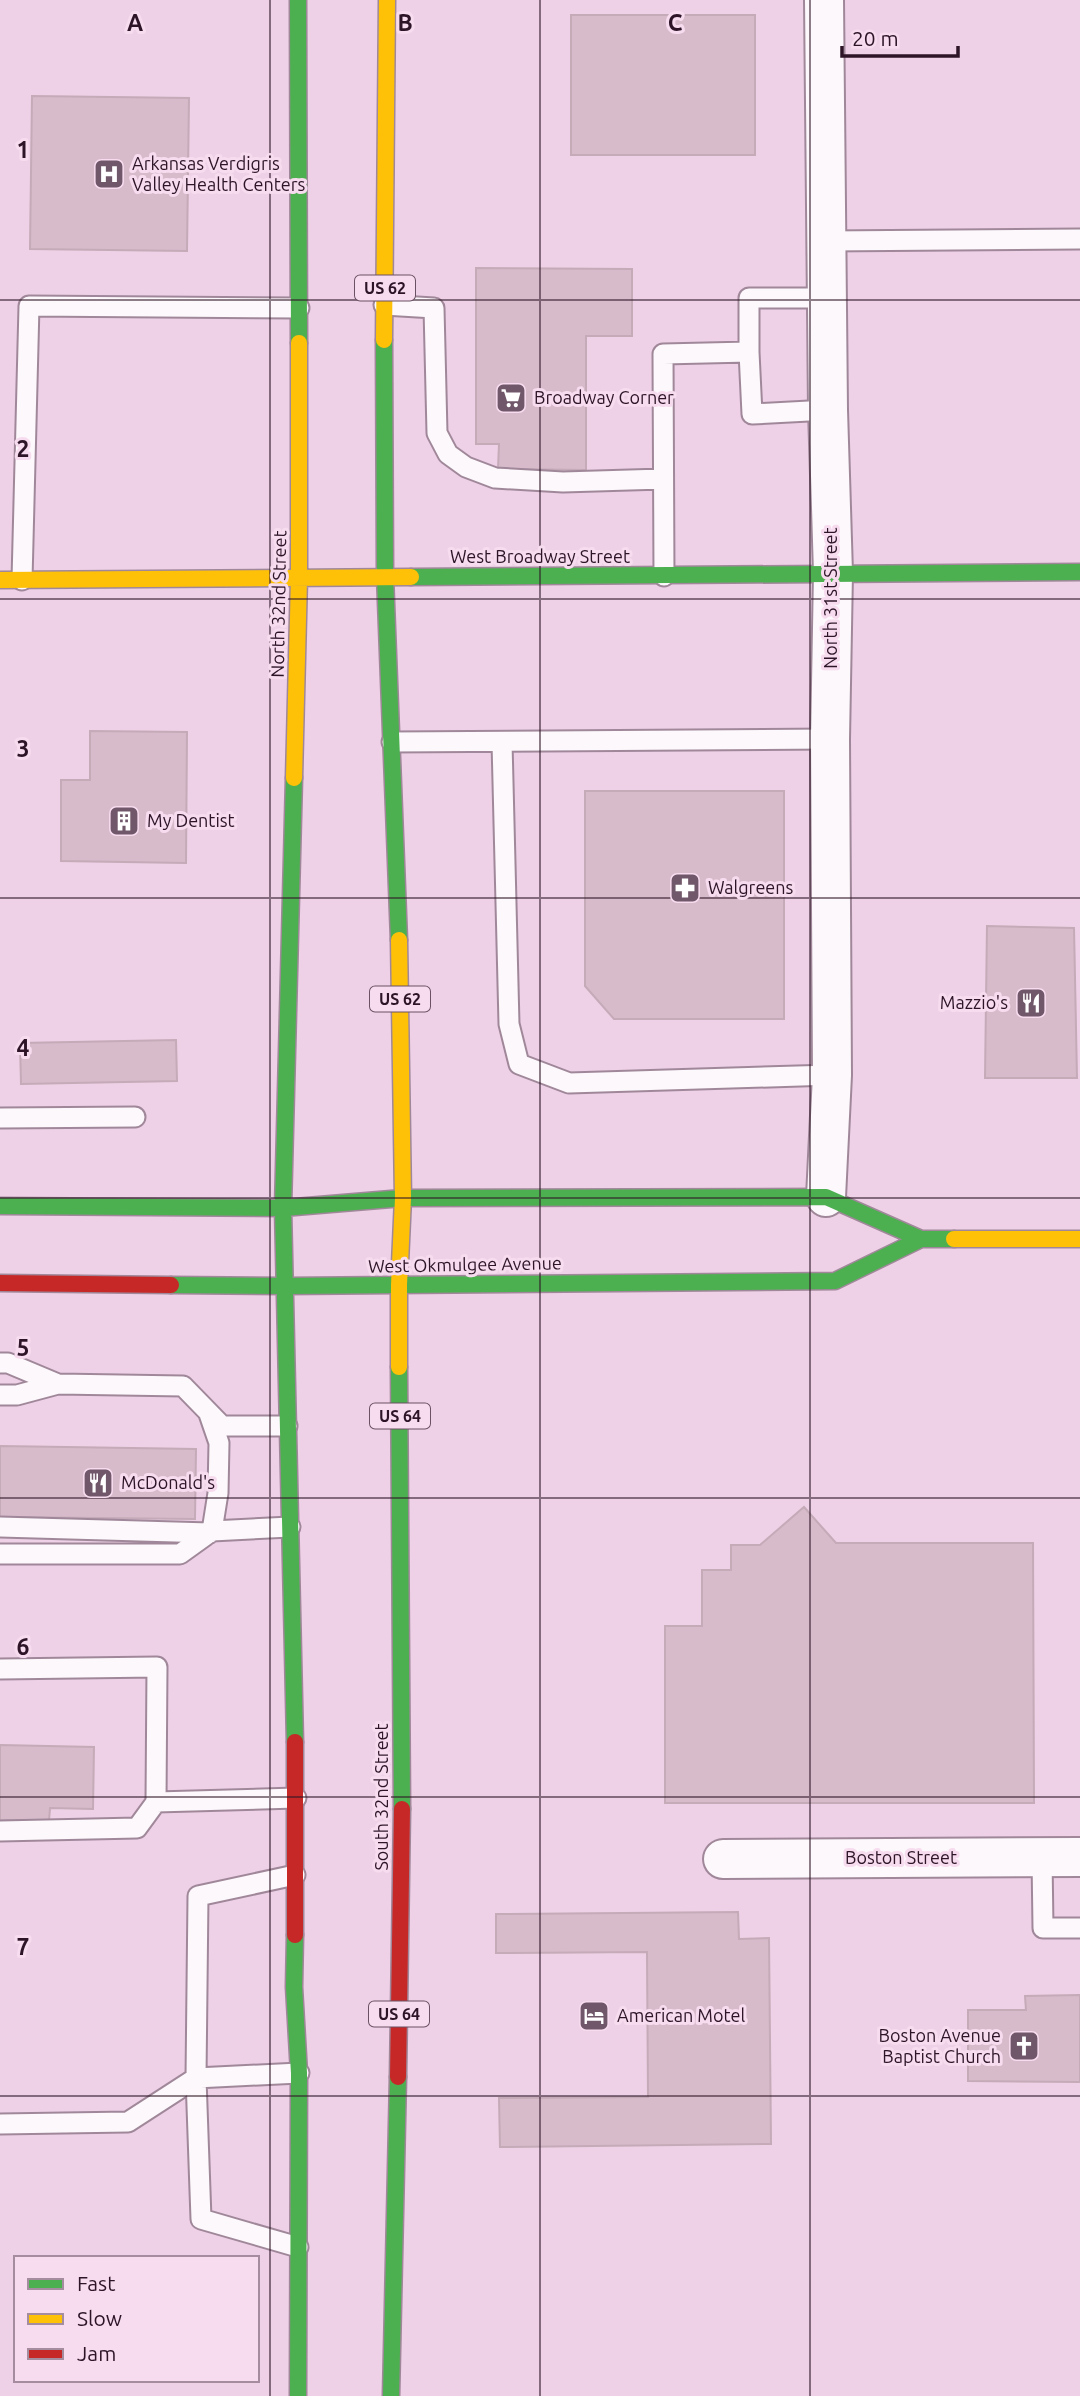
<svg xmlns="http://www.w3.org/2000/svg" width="1080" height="2396" viewBox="0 0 1080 2396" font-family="Ubuntu,sans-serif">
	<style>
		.building { fill: #d7bbcb; stroke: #c5aab8; stroke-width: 2 }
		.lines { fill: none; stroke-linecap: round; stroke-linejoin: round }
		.lane-casing { stroke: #a0889a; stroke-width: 23 }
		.street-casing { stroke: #a0889a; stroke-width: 42 }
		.fast-casing { stroke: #a0889a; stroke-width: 19 }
		.slow-casing { stroke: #a0889a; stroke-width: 19 }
		.jam-casing { stroke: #a0889a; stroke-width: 19 }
		.lane { stroke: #fcf8fb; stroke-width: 19 }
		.street { stroke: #fcf8fb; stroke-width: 38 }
		.fast { stroke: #4caf50; stroke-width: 16 }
		.slow { stroke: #ffc107; stroke-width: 16 }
		.jam { stroke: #c62828; stroke-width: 16 }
		.grid { fill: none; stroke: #2d1527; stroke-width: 2; stroke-opacity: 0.55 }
		.labels { text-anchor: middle; stroke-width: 6; stroke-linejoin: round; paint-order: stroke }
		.shield { fill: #f7dcef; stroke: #6a5163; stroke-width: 2 }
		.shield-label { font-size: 16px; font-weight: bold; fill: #2d1527 }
		.poi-label { font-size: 18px; fill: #2d1527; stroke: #f7dcef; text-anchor: start }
		.street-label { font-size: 18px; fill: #2d1527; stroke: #f7dcef }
		.grid-label { font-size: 23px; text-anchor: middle; font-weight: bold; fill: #2d1527; stroke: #f7dcef; stroke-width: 6; stroke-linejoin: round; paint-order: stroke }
	</style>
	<rect width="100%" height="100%" fill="#eed1e6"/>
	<path class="building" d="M571,15H755V155H571Z
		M32,96L189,98L187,251L30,249Z
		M476,268L632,269V336H586V470L498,469L499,444H476Z
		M90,731L187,732L186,863L61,861V780H90Z
		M585,791H784V1019H614L585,986Z
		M987,926L1074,928L1077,1078H985Z
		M176,1040L177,1081L21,1084L20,1043Z
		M0,1446L196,1449L195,1519L0,1517Z
		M804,1507L836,1543H1033L1034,1803H665V1626H702V1570H731V1545H760Z
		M0,1745L94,1747L93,1809L50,1808L49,1821L0,1820Z
		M738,1912L739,1939L769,1938L771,2144L500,2147L499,2098L648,2097L647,1952L496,1953V1914Z
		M1080,1995V2082L968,2081V2010H1026L1025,1996Z"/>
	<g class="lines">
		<g class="lane-casing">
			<path id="lane" d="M826,241L1080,239
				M384,305L434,308L437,433L448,454L466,467L495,478L563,482L663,479
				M749,352L752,414L828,410
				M664,576L663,354L749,352V298H827
				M22,580L29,306L299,308
				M392,742L830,739
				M502,742L509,1024L519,1064L569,1083L832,1075
				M0,1118L135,1117
				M0,1363H8L58,1384L183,1386L222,1426H287
				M0,1395H17L58,1384
				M209,1414L219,1443L218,1493L212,1531
				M0,1527L210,1533
				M0,1554H180L212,1531L290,1527
				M0,1669L157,1667L156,1802L296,1798
				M0,1831L137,1828L156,1802
				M1042,1858L1043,1928H1080
				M0,2124L128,2122L196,2078L198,1896L295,1875
				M298,2247L201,2219L196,2078L299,2073"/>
		</g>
		<g class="street-casing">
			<path id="street" d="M824,0L828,410L833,573L830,739L832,1075L826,1197
				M723,1859L1080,1857"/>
		</g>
		<g class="fast-casing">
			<path id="fast" d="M298,0L299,343
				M384,340L385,576L399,940
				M411,577L1080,572
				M294,778L283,1208L295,1742
				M0,1206L283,1208L403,1198L826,1197L921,1239H954
				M171,1285L285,1286L835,1281L921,1239
				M399,1367L402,1809
				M295,1935L294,1987L299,2073L298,2396
				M391,2396L398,2077"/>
		</g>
		<g class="slow-casing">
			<path id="slow" d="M384,340L387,0
				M0,580L411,577
				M294,778L299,578V343
				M399,940L403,1198L399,1285V1367
				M954,1239H1080"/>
		</g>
		<g class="jam-casing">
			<path id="jam" d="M0,1283L171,1285
				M295,1935V1742
				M398,2077L402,1809"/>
		</g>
		<use href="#lane" class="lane"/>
		<use href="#street" class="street"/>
		<use href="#fast" class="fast"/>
		<use href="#slow" class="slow"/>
		<use href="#jam" class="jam"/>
	</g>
	<path class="grid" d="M270,0V2396M540,0V2396M810,0V2396M0,300H1080M0,599H1080M0,898H1080M0,1198H1080M0,1498H1080M0,1797H1080M0,2096H1080"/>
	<defs>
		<g id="hospital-square" transform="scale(1.575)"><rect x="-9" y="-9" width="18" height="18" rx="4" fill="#71576a" stroke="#f7dcef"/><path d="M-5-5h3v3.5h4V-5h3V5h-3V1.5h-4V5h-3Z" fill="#fff"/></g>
		<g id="supermarket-square" transform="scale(1.575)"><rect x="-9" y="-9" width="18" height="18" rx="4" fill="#71576a" stroke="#f7dcef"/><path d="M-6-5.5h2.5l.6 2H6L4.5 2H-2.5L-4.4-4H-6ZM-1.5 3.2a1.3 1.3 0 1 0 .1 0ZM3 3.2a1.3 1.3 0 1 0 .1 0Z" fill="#fff"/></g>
		<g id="building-square" transform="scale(1.575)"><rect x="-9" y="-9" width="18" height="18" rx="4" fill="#71576a" stroke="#f7dcef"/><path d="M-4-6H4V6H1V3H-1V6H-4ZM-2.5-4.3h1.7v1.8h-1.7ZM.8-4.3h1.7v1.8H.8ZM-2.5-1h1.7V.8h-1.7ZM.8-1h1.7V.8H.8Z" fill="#fff"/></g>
		<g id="pharmacy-square" transform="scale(1.575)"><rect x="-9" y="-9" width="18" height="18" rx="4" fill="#71576a" stroke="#f7dcef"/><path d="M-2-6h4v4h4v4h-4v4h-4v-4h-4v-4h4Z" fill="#fff"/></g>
		<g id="restaurant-square" transform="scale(1.575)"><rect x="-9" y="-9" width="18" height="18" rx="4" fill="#71576a" stroke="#f7dcef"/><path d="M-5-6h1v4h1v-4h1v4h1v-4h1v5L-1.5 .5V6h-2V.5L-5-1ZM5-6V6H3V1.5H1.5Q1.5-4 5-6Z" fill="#fff"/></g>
		<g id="hotel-square" transform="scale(1.575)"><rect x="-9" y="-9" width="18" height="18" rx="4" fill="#71576a" stroke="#f7dcef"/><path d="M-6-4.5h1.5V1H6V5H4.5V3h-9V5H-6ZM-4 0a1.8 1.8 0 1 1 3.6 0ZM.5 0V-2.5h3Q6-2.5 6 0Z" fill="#fff"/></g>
		<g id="church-square" transform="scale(1.575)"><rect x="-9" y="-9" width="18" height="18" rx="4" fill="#71576a" stroke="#f7dcef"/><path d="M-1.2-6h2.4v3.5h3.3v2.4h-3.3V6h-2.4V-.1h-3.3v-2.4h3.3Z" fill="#fff"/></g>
	</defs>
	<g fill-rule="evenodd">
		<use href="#hospital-square" x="109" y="174"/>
		<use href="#supermarket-square" x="511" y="398"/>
		<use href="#building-square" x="124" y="821"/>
		<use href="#pharmacy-square" x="685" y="888"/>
		<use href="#restaurant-square" x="1031" y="1003"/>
		<use href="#restaurant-square" x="98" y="1483"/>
		<use href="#hotel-square" x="594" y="2016"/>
		<use href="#church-square" x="1024" y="2046"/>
	</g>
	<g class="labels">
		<g class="shield">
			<rect x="355" y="275.5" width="60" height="25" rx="5"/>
			<rect x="370" y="986.5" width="60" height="25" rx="5"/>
			<rect x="370" y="1403.5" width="60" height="25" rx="5"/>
			<rect x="369" y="2001.5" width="60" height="25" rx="5"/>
		</g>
		<g class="shield-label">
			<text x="385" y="294">US 62</text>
			<text x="400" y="1005">US 62</text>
			<text x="400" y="1422">US 64</text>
			<text x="399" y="2020">US 64</text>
		</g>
		<g class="poi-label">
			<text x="132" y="170">Arkansas Verdigris<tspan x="132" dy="21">Valley Health Centers</tspan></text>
			<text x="534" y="404">Broadway Corner</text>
			<text x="147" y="827">My Dentist</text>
			<text x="708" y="894">Walgreens</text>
			<text x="1008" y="1009" text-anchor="end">Mazzio's</text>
			<text x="121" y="1489">McDonald's</text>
			<text x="617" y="2022">American Motel</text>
			<text x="1001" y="2042" text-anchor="end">Boston Avenue<tspan x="1001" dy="21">Baptist Church</tspan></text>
		</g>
		<g class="street-label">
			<text x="540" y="563">West Broadway Street</text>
			<text transform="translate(831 598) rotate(-90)" y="6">North 31st Street</text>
			<text transform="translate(279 604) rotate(-89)" y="6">North 32nd Street</text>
			<text transform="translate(465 1265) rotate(-1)" y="6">West Okmulgee Avenue</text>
			<text transform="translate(382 1797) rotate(-90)" y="6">South 32nd Street</text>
			<text x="901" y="1864">Boston Street</text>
		</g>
	</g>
	<g class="grid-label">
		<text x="135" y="31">A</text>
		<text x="405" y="31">B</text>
		<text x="675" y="31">C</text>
		<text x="23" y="158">1</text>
		<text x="23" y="457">2</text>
		<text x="23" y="757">3</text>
		<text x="23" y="1056">4</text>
		<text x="23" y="1356">5</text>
		<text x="23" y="1655">6</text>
		<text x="23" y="1955">7</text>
	</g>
	<rect x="14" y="2256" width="245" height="126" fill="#f7dcef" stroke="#a68c9f" stroke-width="2"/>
	<rect x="28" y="2279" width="35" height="10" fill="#4caf50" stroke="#a68c9f" stroke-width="2"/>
	<text x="77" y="2291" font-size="21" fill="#2d1527">Fast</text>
	<rect x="28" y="2314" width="35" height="10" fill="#ffc107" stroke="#a68c9f" stroke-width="2"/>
	<text x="77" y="2326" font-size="21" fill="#2d1527">Slow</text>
	<rect x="28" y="2349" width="35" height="10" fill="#c62828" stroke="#a68c9f" stroke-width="2"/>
	<text x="77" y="2361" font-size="21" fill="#2d1527">Jam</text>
	<path d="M842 46v10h116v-10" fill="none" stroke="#2d1527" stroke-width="3.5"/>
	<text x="852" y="46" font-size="21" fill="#2d1527" stroke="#f7dcef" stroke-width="5" paint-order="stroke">20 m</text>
</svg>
